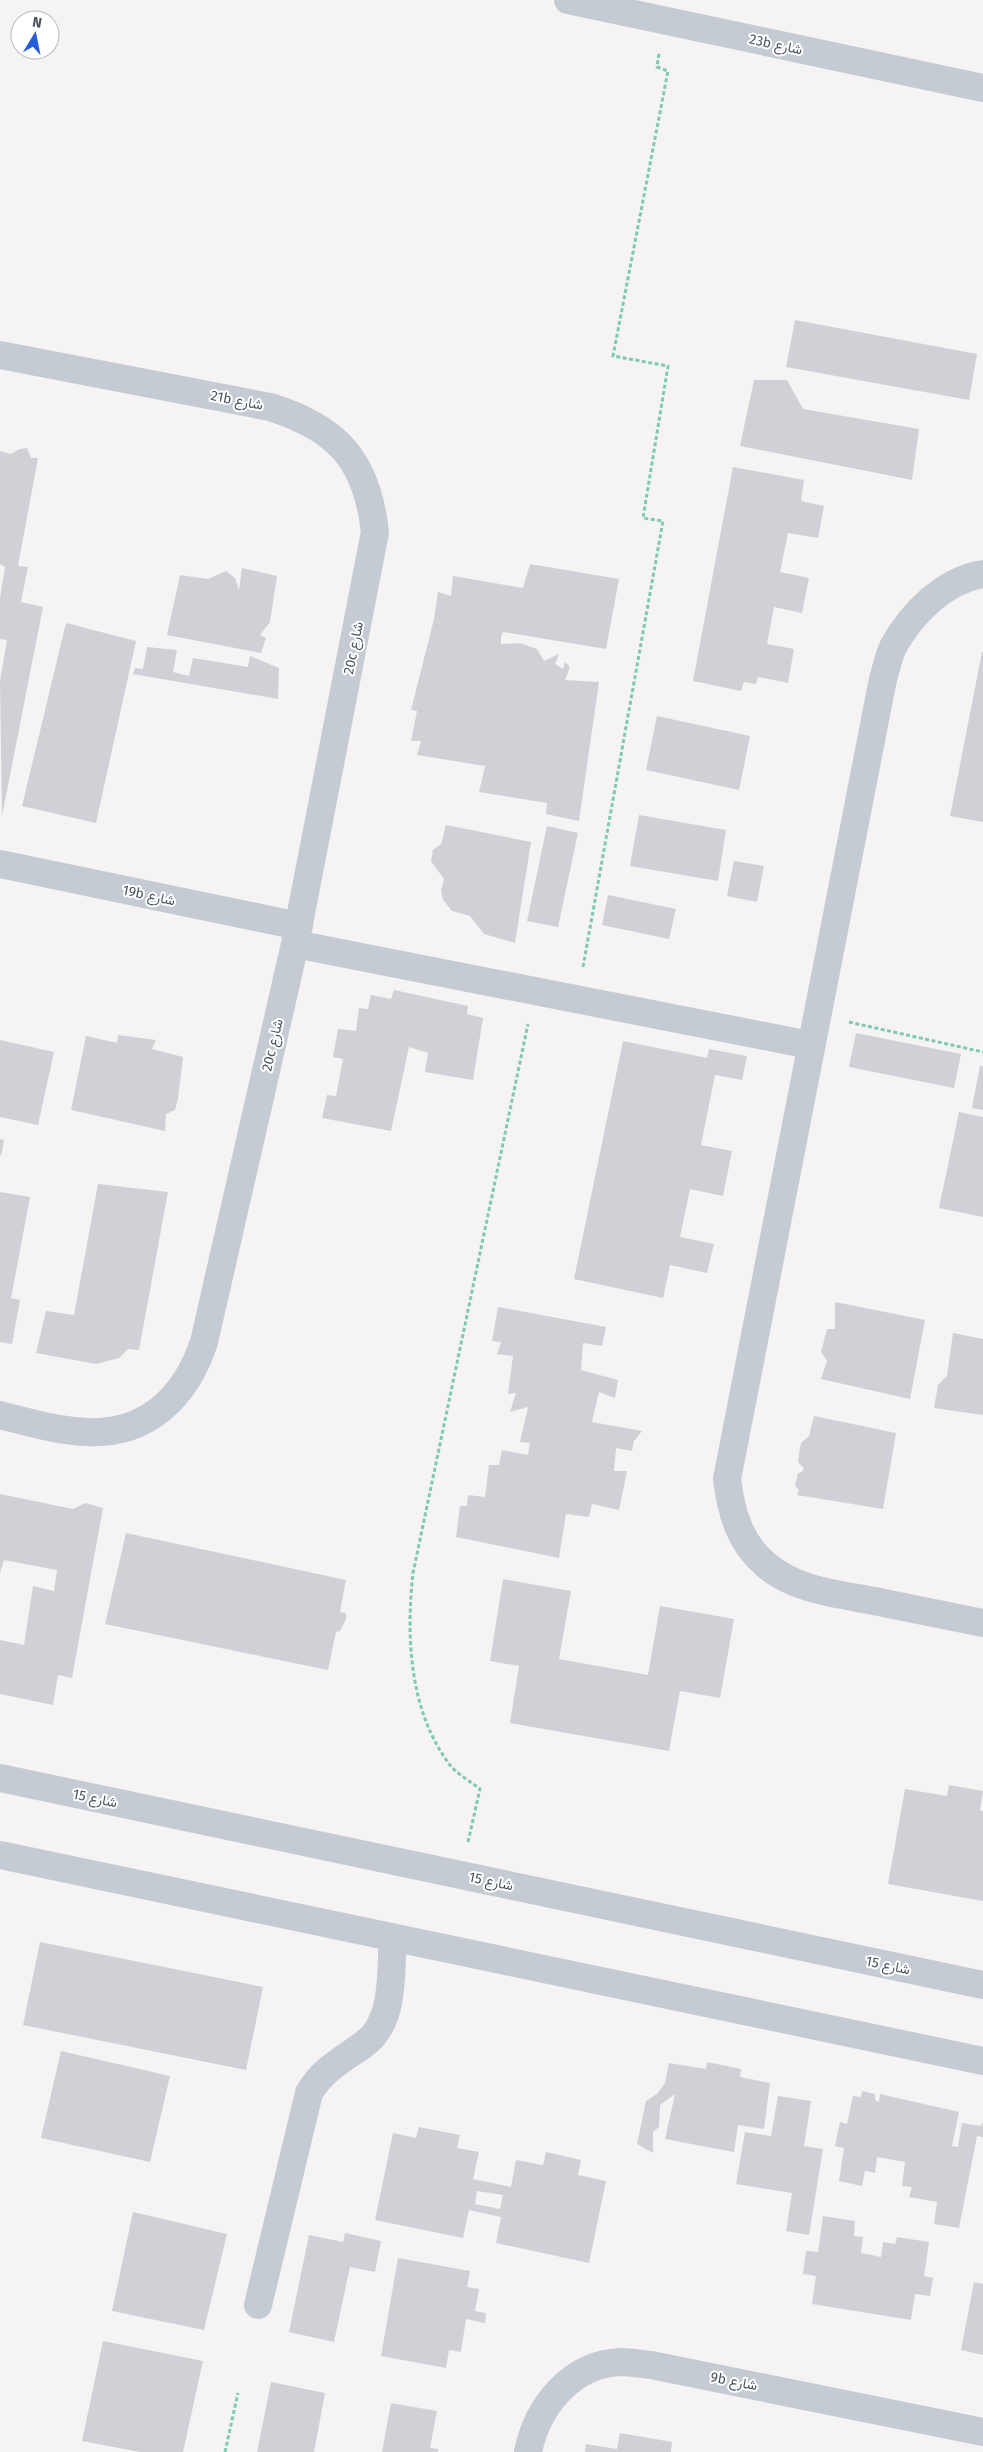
<svg xmlns="http://www.w3.org/2000/svg" width="983" height="2452" viewBox="0 0 983 2452" font-family="'Fira Sans',Vazirmatn,sans-serif">
	<style>
		.building { fill: #d0d1d6; fill-rule: evenodd }
		.lines { fill: none; stroke-linecap: round; stroke-linejoin: round }
		.path { stroke: #7fcaaf; stroke-width: 3; stroke-dasharray: 4 2.5; stroke-linecap: butt }
		.minor { stroke: #c5cbd3; stroke-width: 28 }
		.labels { text-anchor: middle; stroke-width: 4; stroke-linejoin: round; paint-order: stroke }
		.street-label { font-size: 14px; fill: #4b535f; stroke: #fff }
	</style>
	<rect width="100%" height="100%" fill="#f5f3f3"/>
	<path class="building" d="M795,320L977,354L969,400L786,367Z
		M754,380H787L803,409L919,429L912,480L740,446Z
		M27,448L31,458H38L18,566L28,567L21,602L43,607L2,816L0,681L7,640L0,639V598L5,567L0,564V451L11,454L20,449Z
		M733,467L804,480L801,501L824,506L818,538L788,533L780,572L809,578L802,613L774,607L767,644L794,649L788,683L758,677L756,684L744,682L741,691L693,681Z
		M530,564L619,579L606,649L503,632L501,637V644L520,643L537,649L544,661L559,654L555,664L563,669L565,662L570,667L565,680L599,682L579,821L546,814L547,803L479,792L485,766L417,755L421,741H411L417,711L411,710L434,619L438,592L451,596L453,576L523,588Z
		M242,568L277,576L270,622L260,635L266,638L261,653L167,635L180,575L208,579L226,571L235,578L239,590Z
		M66,623L136,641L96,823L22,806Z
		M147,647L177,650L173,672L189,676L193,658L248,667L250,656L279,668L278,699L133,674L135,668L143,669Z
		M982,652H983V822L950,816Z
		M657,716L750,736L739,790L646,770Z
		M639,815L726,830L718,881L630,866Z
		M446,825L531,842L515,943L484,934L470,916L452,911L443,900L441,890L444,879L431,861L433,850L441,844Z
		M547,826L578,833L558,927L527,921Z
		M734,861L764,866L757,902L727,896Z
		M608,895L676,909L669,939L602,925Z
		M394,990L468,1006L467,1014L483,1018L473,1080L425,1072L428,1053L409,1047L391,1131L322,1118L327,1095L336,1096L343,1059L333,1057L338,1029L356,1031L359,1008L368,1009L371,995L391,999Z
		M856,1033L961,1054L954,1088L849,1067Z
		M118,1035L156,1040L152,1049L183,1057L178,1099L175,1110L166,1114L165,1131L71,1110L86,1036L117,1043Z
		M0,1040L54,1052L38,1125L0,1117Z
		M623,1041L707,1058L709,1049L747,1056L742,1080L715,1075L701,1145L732,1151L723,1196L690,1189L680,1237L714,1244L707,1273L670,1265L663,1298L574,1279Z
		M980,1066H983V1110L972,1108Z
		M959,1112L983,1117V1217L939,1208Z
		M0,1139L4,1140L1,1156L0,1155Z
		M98,1184L168,1192L139,1350L128,1349L119,1358L96,1364L36,1353L46,1311L74,1315Z
		M0,1192L30,1197L11,1298L20,1300L12,1344L0,1342Z
		M835,1302L925,1320L910,1399L821,1379L827,1361L821,1352L827,1329H835Z
		M498,1307L606,1327L602,1346L583,1343L581,1370L618,1380L615,1398L599,1392L592,1422L642,1431L634,1441L632,1451L616,1448L614,1471H627L619,1510L592,1504L589,1517L566,1514L559,1558L456,1537L460,1506H467L468,1495L485,1497L489,1465H499L502,1450L528,1455L530,1443L520,1442L528,1407L510,1412L516,1393L508,1394L513,1356L497,1354L501,1342L492,1341Z
		M953,1333L983,1339V1415L934,1408L938,1385L947,1376Z
		M814,1416L896,1433L883,1509L797,1495L799,1490L795,1485L798,1473L802,1472L804,1468L798,1462L799,1454L801,1443L809,1436Z
		M0,1494L73,1509L85,1503L103,1508L72,1678L58,1675L53,1705L0,1694V1640L24,1645L33,1586L54,1591L57,1570L4,1560L0,1573Z
		M126,1533L346,1580L340,1612L346,1613V1619L340,1631L336,1632L328,1670L105,1624Z
		M503,1579L571,1591L559,1659L648,1675L660,1606L734,1619L720,1698L680,1691L669,1751L510,1723L519,1666L490,1661Z
		M949,1785L983,1791L980,1810L983,1811V1901L888,1884L905,1789L947,1796Z
		M40,1942L263,1987L246,2070L23,2025Z
		M61,2051L170,2076L150,2162L41,2138Z
		M707,2062L741,2069L740,2077L770,2083L764,2129L738,2125L734,2152L665,2139L675,2094L660,2105L659,2127L653,2132V2153L637,2144L646,2101L657,2094L665,2083L669,2063L706,2069Z
		M862,2091L875,2094V2100L879,2102L880,2094L959,2112L952,2146L958,2147L962,2123L981,2126L983,2122V2137L977,2136L959,2228L934,2224L937,2202L909,2197L912,2187L902,2186L905,2162L877,2157L875,2173L865,2171L862,2186L839,2181L844,2148L835,2146L840,2122L847,2124L853,2096L861,2097Z
		M778,2096L811,2101L804,2146L823,2149L809,2235L786,2231L792,2193L736,2184L745,2132L771,2136Z
		M419,2127L460,2135L457,2148L479,2152L473,2179L511,2187L516,2160L543,2165L546,2152L581,2160L578,2175L606,2181L589,2263L496,2243L501,2217L469,2210L463,2238L375,2220L393,2133L416,2138ZM477,2191L503,2195L500,2209L475,2204Z
		M133,2212L227,2234L204,2330L112,2311Z
		M823,2216L855,2221L854,2236L863,2237L861,2253L881,2257L883,2242L895,2244L897,2237L929,2242L924,2276L933,2278L930,2296L915,2294L911,2320L812,2304L816,2276L803,2274L806,2251L818,2252Z
		M345,2233L381,2241L375,2272L350,2267L334,2342L289,2332L309,2235L343,2242Z
		M398,2258L470,2271L467,2287L479,2289L475,2311L486,2313L485,2323L466,2319L461,2352L449,2350L446,2368L381,2356Z
		M974,2282L983,2284V2355L961,2350Z
		M103,2341L203,2361L183,2452H140L82,2441Z
		M271,2382L325,2393L314,2452H257Z
		M391,2403L437,2411L430,2448L438,2449V2452H382Z
		M620,2433L672,2442L671,2452H585L586,2444L617,2449Z"/>
	<g class="lines">
		<path class="path" d="M583,967L663,521L643,518L668,366L613,356L668,71L657,67L659,53
			M849,1022L983,1052
			M468,1842L480,1789C470,1781 457,1774 450,1765C409,1711 406,1637 413,1573L528,1024
			M225,2452L238,2393"/>
		<path class="minor" d="M568,0L983,88
			M0,355L270,407C338,428 367,461 375,532L295,944L204,1342C186,1396 148,1435 87,1432C58,1431 28,1422 0,1415
			M983,574C944,580 911,614 893,647C888,658 885,672 882,684L727,1479C731,1511 739,1542 765,1564C795,1591 840,1594 879,1602C913,1609 948,1616 983,1623
			M0,864L299,926
			M295,944L810,1045
			M0,1778L983,1985
			M0,1855L983,2061
			M258,2305L309,2093C322,2070 342,2060 363,2045C396,2022 390,1973 393,1938
			M528,2452C537,2407 571,2364 620,2362C630,2362 641,2364 651,2365L983,2432"/>
	</g>
	<g class="labels">
		<g class="street-label">
			<text transform="translate(776 44) rotate(12)" y="5">23b شارع</text>
			<text transform="translate(237 400) rotate(11)" y="5">21b شارع</text>
			<text transform="translate(353 648) rotate(-79)" y="5">20c شارع</text>
			<text transform="translate(149 895) rotate(12)" y="5">19b شارع</text>
			<text transform="translate(272 1045) rotate(-77)" y="5">20c شارع</text>
			<text transform="translate(95 1798) rotate(12)" y="5">شارع 15</text>
			<text transform="translate(491 1881) rotate(12)" y="5">شارع 15</text>
			<text transform="translate(888 1965) rotate(12)" y="5">شارع 15</text>
			<text transform="translate(734 2381) rotate(11)" y="5">9b شارع</text>
		</g>
	</g>
	<g transform="translate(35 35) rotate(10)"><circle r="24" fill="#ffffff" stroke="#b7babf"/>
	<path d="M0-4L9 19L0 12L-9 19Z" fill="#265ddb"/>
	<text y="-8" font-size="14" font-weight="bold" text-anchor="middle" fill="#4b535f">N</text>
	</g>
</svg>
